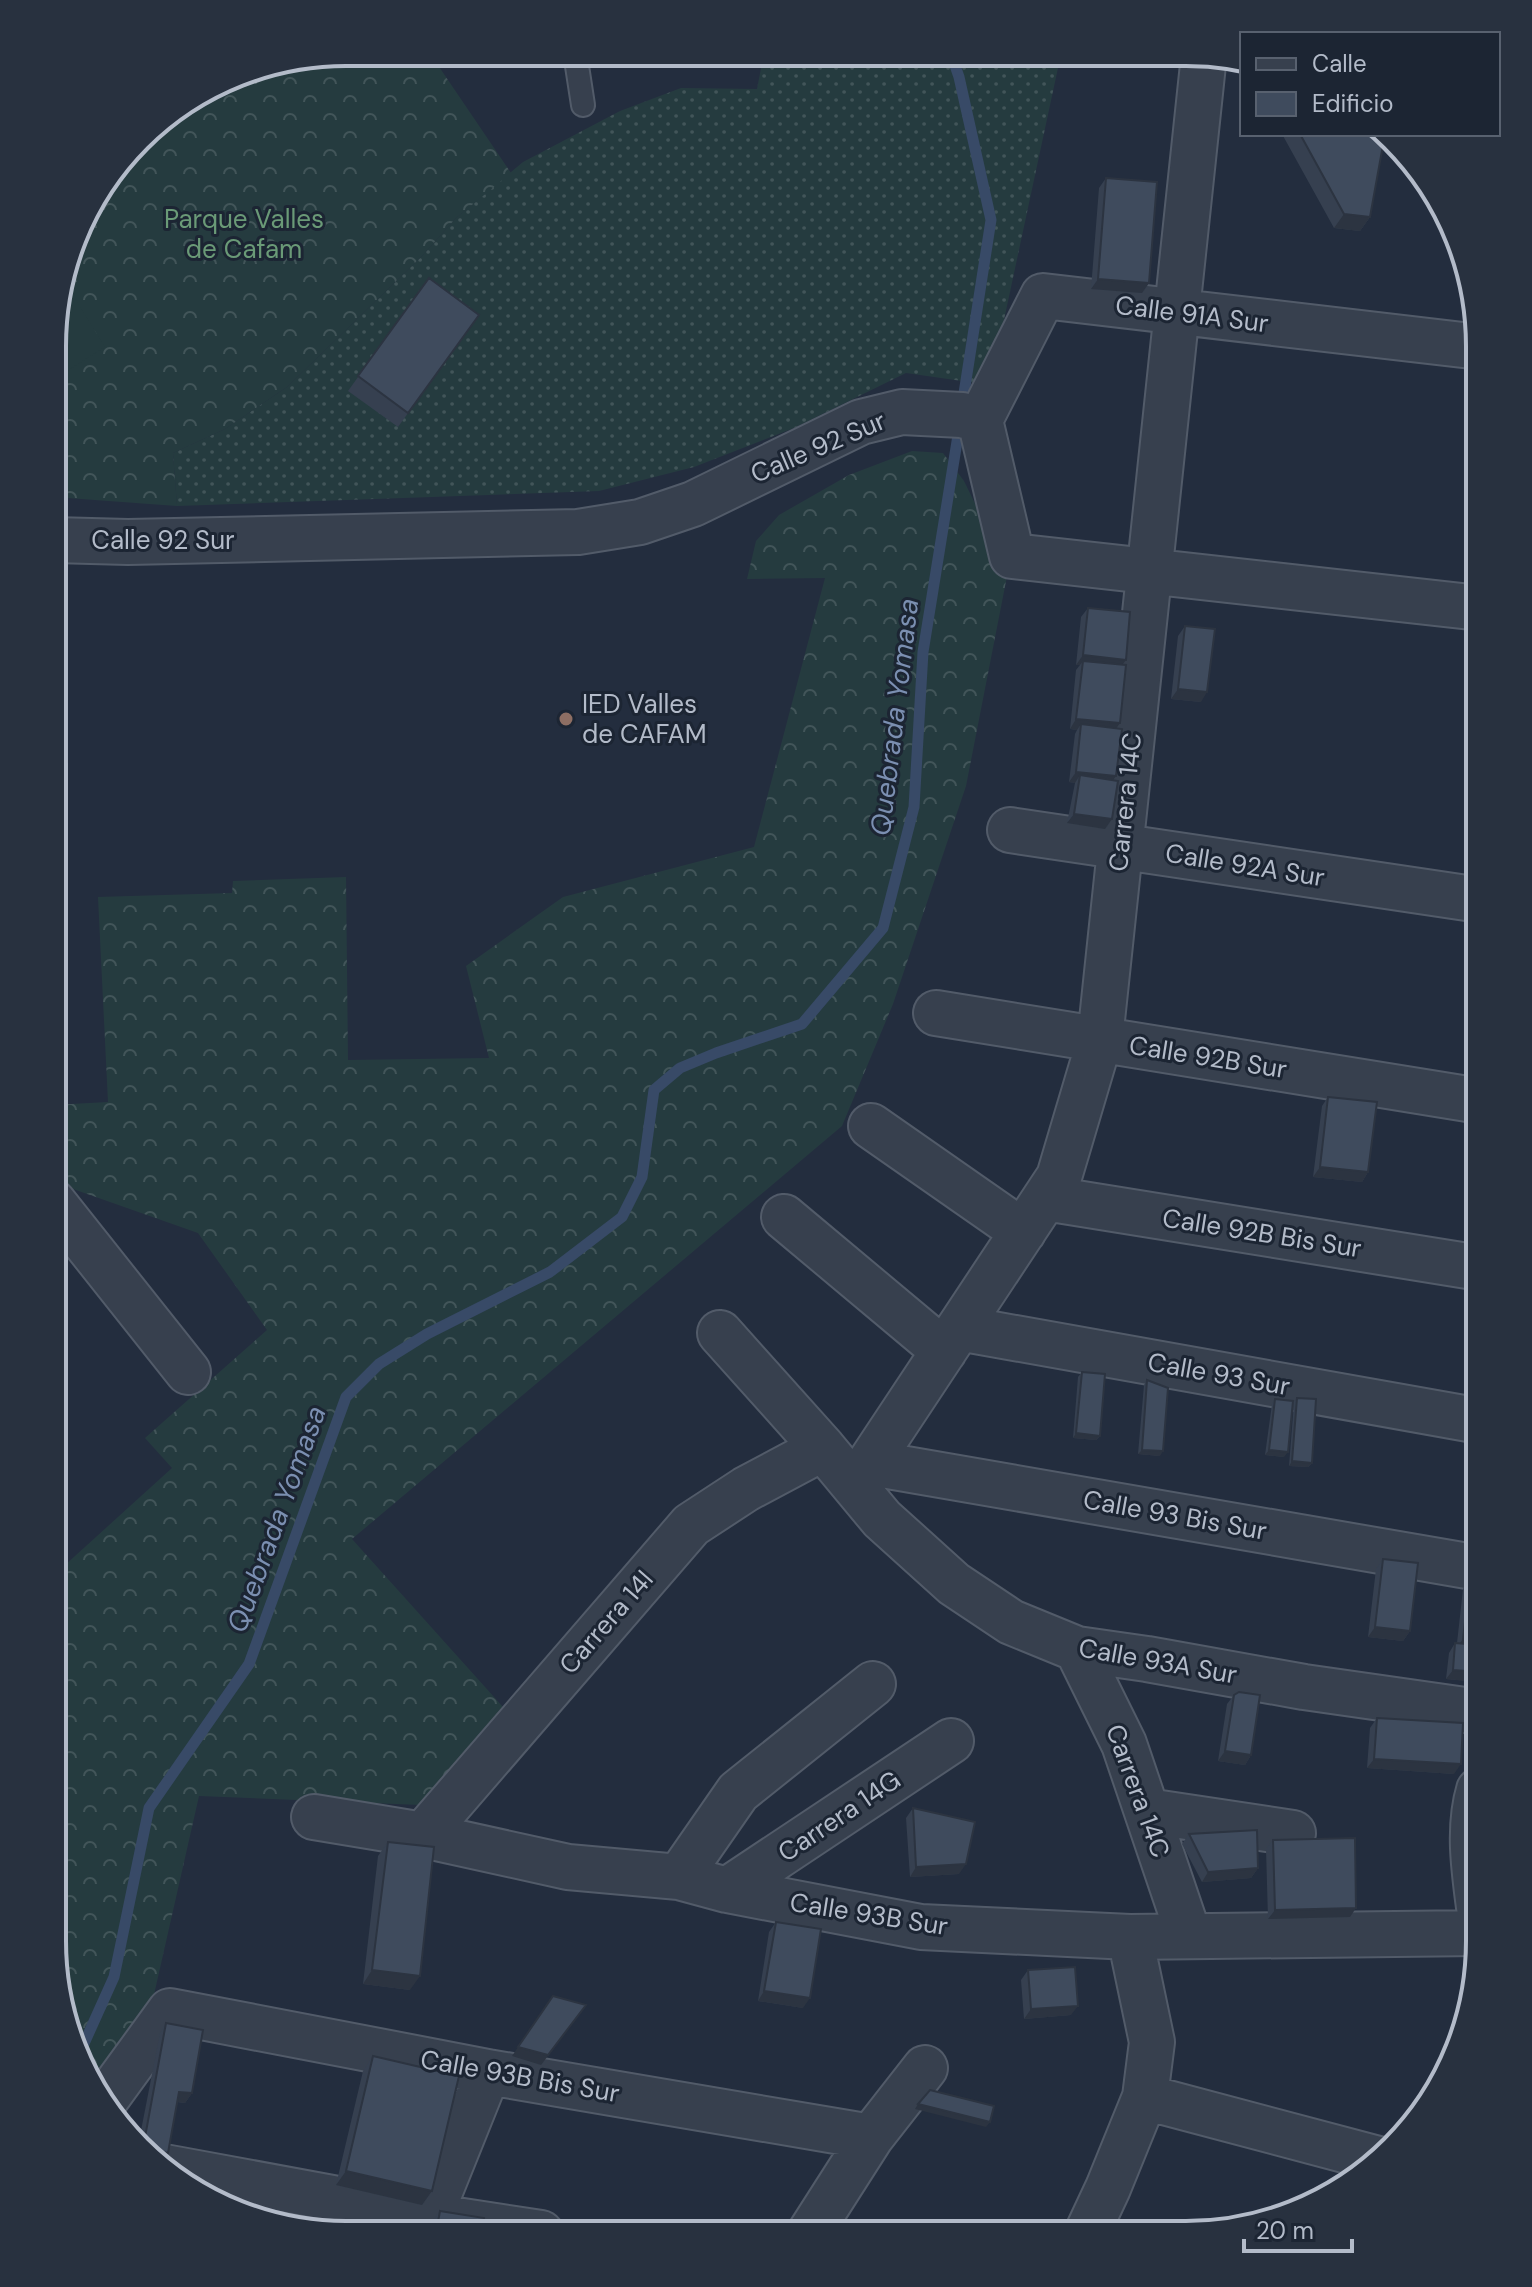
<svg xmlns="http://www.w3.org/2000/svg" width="1532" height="2287" viewBox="0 0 1532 2287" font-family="'DM Sans',sans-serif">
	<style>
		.grass { fill: url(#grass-dots) }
		.forest { fill: url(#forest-crowns) }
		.garden { fill: #253b3f }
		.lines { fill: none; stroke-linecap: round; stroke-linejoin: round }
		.stream { stroke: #384a67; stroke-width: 11 }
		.service-casing { stroke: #525b69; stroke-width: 26 }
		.minor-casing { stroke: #525b69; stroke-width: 48 }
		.service { stroke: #37404e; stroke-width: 22 }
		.minor { stroke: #37404e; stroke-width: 44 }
		.wall { fill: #364050 }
		.shaded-wall { fill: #2c3441 }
		.building { fill: #3f4b5d; stroke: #2c3441; stroke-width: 2 }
		.education-dot { fill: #8d6e63; stroke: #1c2533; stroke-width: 3 }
		.labels { text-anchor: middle; stroke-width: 6; stroke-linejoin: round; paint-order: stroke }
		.park-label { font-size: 26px; fill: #6a9a77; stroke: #1c2533 }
		.street-label { font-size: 26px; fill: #b3bbc9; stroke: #1c2533 }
		.poi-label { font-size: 26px; fill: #b3bbc9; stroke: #1c2533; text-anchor: start }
		.water-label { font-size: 28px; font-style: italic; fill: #7b8fb1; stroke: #1c2533 }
		.rim { fill: none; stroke: #b3bbc9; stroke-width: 4 }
	</style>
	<defs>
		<pattern id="grass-dots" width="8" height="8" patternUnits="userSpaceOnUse" patternTransform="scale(2)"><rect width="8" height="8" fill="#253b3f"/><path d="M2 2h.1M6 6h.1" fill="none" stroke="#425559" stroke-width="1.8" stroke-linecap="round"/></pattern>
		<pattern id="forest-crowns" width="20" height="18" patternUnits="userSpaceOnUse" patternTransform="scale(2)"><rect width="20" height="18" fill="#253b3f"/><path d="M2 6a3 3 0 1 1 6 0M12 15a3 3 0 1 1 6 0" fill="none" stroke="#425559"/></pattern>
	</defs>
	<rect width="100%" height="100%" fill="#232d3e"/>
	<path class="grass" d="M764,53L1061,54L990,385L906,373L794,428L694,467L599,491L177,506L173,453L225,429L287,387L422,256L456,218L523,162L620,111L681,88L757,89Z"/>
	<path class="forest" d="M346,52H429L511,173L456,218L422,256L287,387L225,429L173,453L177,506L54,497L55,307L91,199L152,125L251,68Z
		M912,451L943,453L964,481L1008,571L966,786L893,1004L842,1126L352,1539L503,1707L421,1805L199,1796L153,1999L90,2081L75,2054L52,1941L53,1576L172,1468L145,1438L267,1330L198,1233L56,1183L53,1180V1105L108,1102L98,897L232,893L233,881L346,877L348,1060L489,1058L466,966L563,897L754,847L825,578L747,579L756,541L779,515L849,475Z"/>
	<path class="garden" d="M64,281L105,347L54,379L55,307Z"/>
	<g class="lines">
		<path class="stream" d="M951,54L959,77L991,220L962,406
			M76,2056L82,2048L114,1977L149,1808L249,1664L346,1397L379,1364L427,1334L550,1272L622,1217L642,1177L654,1090L680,1068L716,1053L802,1024L883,928L914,807L923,652L960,423"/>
		<g class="service-casing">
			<path id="service" d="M575,53L583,105"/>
		</g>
		<g class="minor-casing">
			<path id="minor" d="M980,420L1012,556L1480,608
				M980,420L1043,296L1480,347
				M54,540L128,542L578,532L640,522L693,504L861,422L902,412L962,415L980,420
				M1010,830L1480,900
				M936,1013L1480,1101
				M871,1126L1023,1232
				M1045,1198L1480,1268
				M53,1202L188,1372
				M784,1217L944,1351
				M959,1328L1480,1421
				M720,1333L823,1448L882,1519L954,1584L1011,1622L1077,1649L1147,1659L1304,1687L1479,1712
				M871,1463L1479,1568
				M855,1485L1059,1177L1100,1039L1204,55
				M1077,1649L1124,1744L1189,1936
				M1147,1811L1293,1833
				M314,1817L423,1835L568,1867L679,1877L727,1890L921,1927L1130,1937L1479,1933
				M423,1835L691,1525L746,1489L823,1448
				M679,1877L738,1792L873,1684
				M727,1890L951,1741
				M1479,1907C1474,1869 1468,1827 1479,1790
				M1145,2097L1382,2160
				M103,2103L170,2011L488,2072L871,2137
				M159,2166L430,2216L541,2233
				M427,2233L430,2216L488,2072
				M809,2234L871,2137L925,2068
				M1086,2235L1108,2188L1145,2097L1152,2042L1130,1937"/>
		</g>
		<use href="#service" class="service"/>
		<use href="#minor" class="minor"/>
	</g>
	<path class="wall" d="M1282,134H1385L1370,217L1360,231L1334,228Z
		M1106,178L1149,283L1142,293L1091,289L1099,188Z
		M429,278L479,315L398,427L348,391Z
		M1088,608L1122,664L1116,728L1112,819L1105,829L1067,823L1075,783L1069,782L1075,734L1077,730L1070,729L1076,670L1080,665H1076L1081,617Z
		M1185,626L1201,702L1171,699L1178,636Z
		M1328,1097L1368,1172L1362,1182L1313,1177L1322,1106Z
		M1082,1372L1100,1436L1096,1440L1073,1438L1078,1377Z
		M1147,1380L1160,1456L1138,1454L1144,1385Z
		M1297,1398L1312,1463L1308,1467L1289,1466L1294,1402Z
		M1275,1399L1284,1457L1265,1455L1272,1404Z
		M1383,1559L1410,1631L1403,1641L1368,1637L1376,1569Z
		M1470,1579L1479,1682L1446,1679L1449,1653L1455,1643H1457L1463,1589Z
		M1234,1695L1251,1755L1245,1765L1218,1761L1227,1704Z
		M1377,1718L1454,1774L1367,1768L1370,1728Z
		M913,1808L959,1874L910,1877L906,1818Z
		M1189,1834L1258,1868L1251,1878L1202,1882L1182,1844Z
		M1273,1840L1350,1917L1268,1919L1266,1849Z
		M388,1842L410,1990L363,1984L378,1856Z
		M776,1922L803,2008L758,2001L769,1932Z
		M1028,1970L1071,2015L1024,2019L1021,1980Z
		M166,2023L192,2093L185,2103L177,2102L168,2153L161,2163L154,2161L138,2146L160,2033Z
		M373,2056L432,2191L422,2205L336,2185L363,2071Z
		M440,2211L481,2233H431L433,2220Z"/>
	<path class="shaded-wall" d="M1344,214L1370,217L1360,231L1334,228Z
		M1098,279L1149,283L1142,293L1091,289Z
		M1083,655L1126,660L1119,669L1083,661L1080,665H1076Z
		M1178,689L1207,692L1201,702L1171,699Z
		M1076,719L1120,723L1113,733L1081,724L1077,730L1070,729Z
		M1076,772L1116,776L1109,786L1080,775L1075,783L1069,782Z
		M1074,814L1112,819L1105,829L1067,823Z
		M1320,1167L1368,1172L1362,1182L1313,1177Z
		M1076,1433L1100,1436L1096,1440L1073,1438Z
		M1142,1450L1163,1451L1160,1456L1138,1454Z
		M1269,1450L1288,1452L1284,1457L1265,1455Z
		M1292,1461L1312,1463L1308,1467L1289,1466Z
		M1375,1627L1410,1631L1403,1641L1368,1637Z
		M1463,1639L1479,1640V1651L1456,1648Z
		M1453,1670L1479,1672V1682L1446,1679Z
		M1225,1751L1251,1755L1245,1765L1218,1761Z
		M1374,1759L1461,1764L1454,1774L1367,1768Z
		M966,1864L959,1874L910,1877L916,1867Z
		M1258,1868L1251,1878L1202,1882L1208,1872Z
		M1356,1908L1350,1917L1268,1919L1275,1910Z
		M372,1970L420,1976L410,1990L363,1984Z
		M764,1991L810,1998L803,2008L758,2001Z
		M1078,2006L1071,2015L1024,2019L1031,2009Z
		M579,2015L541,2065L512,2056L518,2047Z
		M179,2092L192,2093L185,2103L172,2101Z
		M918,2104L990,2122L986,2127L915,2109Z
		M143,2148L168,2153L161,2163L154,2161L142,2149Z
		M346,2171L432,2191L422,2205L336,2185Z"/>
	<path class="building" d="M1300,134H1385L1370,217L1344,214Z
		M1106,178L1157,182L1149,283L1098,279Z
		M429,278L479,315L408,413L358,376Z
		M1088,608L1130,612L1126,660L1083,655Z
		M1185,626L1215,629L1207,692L1178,689Z
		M1083,661L1126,665L1120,723L1076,719Z
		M1081,724L1122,729L1116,776L1076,772Z
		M1080,775L1118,781L1112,819L1074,814Z
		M1328,1097L1377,1102L1368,1172L1320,1167Z
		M1082,1372L1105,1374L1100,1436L1076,1433Z
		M1147,1380L1168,1388L1163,1451L1142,1450Z
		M1297,1398L1316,1399L1312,1463L1292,1461Z
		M1275,1399L1293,1401L1288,1452L1269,1450Z
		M1383,1559L1418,1563L1410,1631L1375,1627Z
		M1470,1579L1480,1580L1479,1640L1463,1639Z
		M1455,1643L1479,1645V1672L1453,1670Z
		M1239,1692L1260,1695L1251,1755L1225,1751L1234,1695Z
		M1377,1718L1463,1723L1461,1764L1374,1759Z
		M913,1808L975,1822L966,1864L916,1867Z
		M1257,1830L1258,1868L1208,1872L1189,1834Z
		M1355,1838L1356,1908L1275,1910L1273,1840Z
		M388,1842L434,1847L420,1976L372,1970Z
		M776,1922L821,1929L810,1998L764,1991Z
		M1075,1967L1078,2006L1031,2009L1028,1970Z
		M553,1996L586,2005L548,2055L518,2047Z
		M166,2023L203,2030L192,2093L179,2092L168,2153L143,2148Z
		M373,2056L459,2076L432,2191L346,2171Z
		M930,2090L994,2106L990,2122L918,2104Z
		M194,2190L232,2196L230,2211Z
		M238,2209L289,2219L288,2227L237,2214Z
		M440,2211L484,2218L481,2233H436Z
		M514,2225L562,2233H513Z"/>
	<circle class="education-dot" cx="566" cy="719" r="8"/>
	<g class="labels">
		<g class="park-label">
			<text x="244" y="228">Parque Valles<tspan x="244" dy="30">de Cafam</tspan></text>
		</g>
		<g class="street-label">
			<text transform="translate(1192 314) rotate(7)" y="9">Calle 91A Sur</text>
			<text transform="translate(818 447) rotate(-23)" y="9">Calle 92 Sur</text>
			<text x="163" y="549">Calle 92 Sur</text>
			<text transform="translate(1125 802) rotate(-84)" y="9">Carrera 14C</text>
			<text transform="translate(1245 865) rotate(9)" y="9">Calle 92A Sur</text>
			<text transform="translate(1208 1057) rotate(9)" y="9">Calle 92B Sur</text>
			<text transform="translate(1262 1233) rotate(9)" y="9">Calle 92B Bis Sur</text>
			<text transform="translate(1219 1374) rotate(10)" y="9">Calle 93 Sur</text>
			<text transform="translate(1175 1515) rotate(10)" y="9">Calle 93 Bis Sur</text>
			<text transform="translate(606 1622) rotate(-49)" y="9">Carrera 14I</text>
			<text transform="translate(1158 1661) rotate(10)" y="9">Calle 93A Sur</text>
			<text transform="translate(1138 1791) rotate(70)" y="9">Carrera 14C</text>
			<text transform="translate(839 1816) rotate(-34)" y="9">Carrera 14G</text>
			<text transform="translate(869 1914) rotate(9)" y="9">Calle 93B Sur</text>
			<text transform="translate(520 2076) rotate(10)" y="9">Calle 93B Bis Sur</text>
		</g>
		<g class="poi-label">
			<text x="582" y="713">IED Valles<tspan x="582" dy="30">de CAFAM</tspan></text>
		</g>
		<g class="water-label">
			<text transform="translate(894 717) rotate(-83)" y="10">Quebrada Yomasa</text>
			<text transform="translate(276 1519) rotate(-70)" y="10">Quebrada Yomasa</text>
		</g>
	</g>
	<path d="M0 0H1532V2287H0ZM346 66H1186A280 280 0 0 1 1466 346V1941A280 280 0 0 1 1186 2221H346A280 280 0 0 1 66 1941V346A280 280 0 0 1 346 66Z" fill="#28313f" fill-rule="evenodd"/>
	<path class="rim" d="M346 66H1186A280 280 0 0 1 1466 346V1941A280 280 0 0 1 1186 2221H346A280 280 0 0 1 66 1941V346A280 280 0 0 1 346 66Z"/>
	<rect x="1240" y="32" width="260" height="104" fill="#1c2533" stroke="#58616f" stroke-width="2"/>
	<rect x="1256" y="58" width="40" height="12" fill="#37404e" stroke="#58616f" stroke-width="2"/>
	<text x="1312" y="72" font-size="24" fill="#b3bbc9">Calle</text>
	<rect x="1256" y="92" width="40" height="24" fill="#3f4b5d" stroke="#58616f" stroke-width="2"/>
	<text x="1312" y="112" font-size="24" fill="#b3bbc9">Edificio</text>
	<path d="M1244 2239v12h108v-12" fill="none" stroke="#b3bbc9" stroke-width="4"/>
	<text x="1256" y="2239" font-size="24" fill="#b3bbc9" stroke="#1c2533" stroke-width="6" paint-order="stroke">20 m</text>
</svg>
